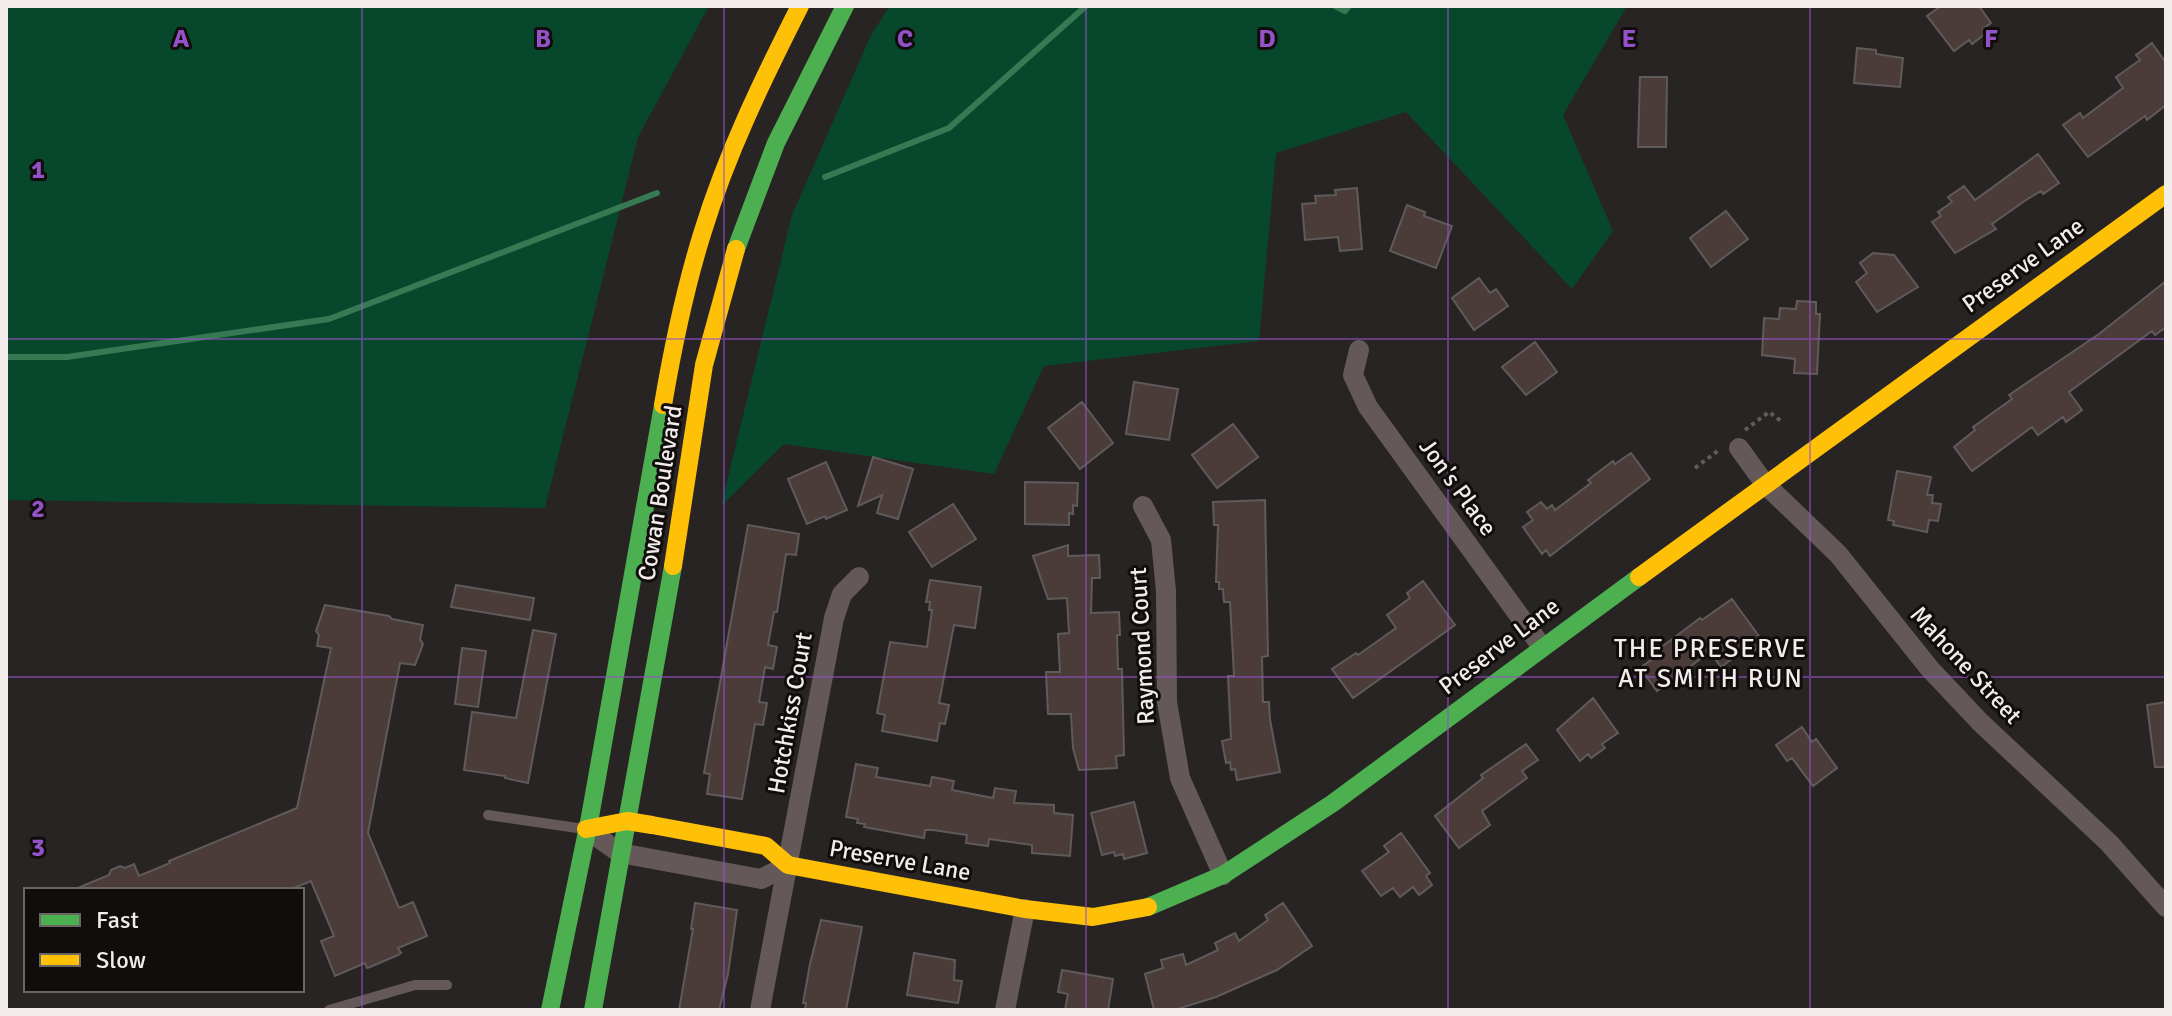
<svg xmlns="http://www.w3.org/2000/svg" width="2172" height="1016" viewBox="0 0 2172 1016" font-family="Signika,sans-serif">
	<style>
		.green { fill: #07472b }
		.lines { fill: none; stroke-linecap: round; stroke-linejoin: round }
		.stream { stroke: #357a53; stroke-width: 6 }
		.building { fill: #4b3b39; stroke: #5f5b5a; stroke-width: 2 }
		.path { stroke: #625b5a; stroke-width: 4; stroke-dasharray: 4 4; stroke-linecap: butt }
		.lane { stroke: #645958; stroke-width: 10 }
		.street { stroke: #645958; stroke-width: 20 }
		.fast { stroke: #4caf50; stroke-width: 18 }
		.slow { stroke: #ffc107; stroke-width: 18 }
		.grid { fill: none; stroke: #9352c8; stroke-width: 2; stroke-opacity: 0.55 }
		.labels { text-anchor: middle; stroke-width: 6; stroke-linejoin: round; paint-order: stroke }
		.street-label { font-size: 24px; fill: #f2eceb; stroke: #110d0d }
		.neighbourhood-label { font-size: 26px; letter-spacing: 2px; fill: #f2eceb; stroke: #110d0d }
		.grid-label { font-size: 26px; text-anchor: middle; font-weight: bold; fill: #9352c8; stroke: #110d0d; stroke-width: 6; stroke-linejoin: round; paint-order: stroke }
	</style>
	<rect width="100%" height="100%" fill="#292424"/>
	<path class="green" d="M6,6H709L638,137L545,508L6,500Z
		M890,6H1627L1563,115L1613,231L1572,289L1406,112L1276,153L1259,341L1044,366L994,474L784,444L721,506L792,215L871,35Z"/>
	<g class="lines">
		<path class="stream" d="M1335,6L1345,11L1349,6
			M825,177L949,128L1086,6
			M6,357H67L329,319L657,193"/>
	</g>
	<path class="building" d="M1941,6H1979L1991,23L1983,29L1986,33L1972,44L1969,40L1954,51L1927,16Z
		M2152,43L2166,63V105L2147,120L2145,116L2088,157L2063,125L2080,113L2083,118L2123,88L2116,77L2140,60L2136,55Z
		M1857,48L1876,50V54L1903,58L1900,87L1854,83Z
		M1640,77H1667L1666,147H1638Z
		M2038,154L2059,183L2043,194L2041,191L2026,200L1992,224L1996,229L1955,253L1932,222L1941,216L1938,212L1952,202L1948,197L1964,186L1975,200Z
		M1357,188L1362,249L1340,251L1338,237L1305,240L1302,204L1316,203L1315,196L1336,195L1335,190Z
		M1407,205L1425,212L1424,216L1452,226L1436,268L1390,251Z
		M1726,211L1748,239L1711,267L1690,238Z
		M1873,253L1894,255L1918,287L1877,312L1856,282L1867,273L1860,263Z
		M1479,278L1490,293L1496,289L1508,306L1474,330L1452,298Z
		M2166,281V327L2155,335L2152,331L2069,392L2082,410L2066,422L2063,417L2038,435L2032,427L1972,471L1954,447L1975,430L1973,427L2012,399L2009,395L2099,334Z
		M1797,301L1816,302V314H1820L1817,374L1794,373L1795,359L1762,355L1764,318L1779,319L1780,308L1796,309Z
		M1535,342L1557,372L1526,395L1502,367Z
		M1134,382L1178,389L1169,440L1126,434Z
		M1082,402L1113,443L1080,469L1048,428Z
		M1233,424L1258,457L1217,488L1192,455Z
		M1631,453L1650,479L1550,556L1546,550L1542,554L1523,527L1533,520L1527,512L1541,502L1547,509L1552,505L1555,510L1591,483L1588,480L1613,461L1615,464Z
		M873,457L913,469L898,519L877,513L882,495L858,506Z
		M826,462L847,510L826,519L825,516L807,524L788,479Z
		M1897,471L1931,477L1927,495H1933L1932,503L1941,504L1938,521L1929,520L1927,532L1893,525L1894,521L1888,520Z
		M1025,482L1078,483L1077,506L1073,505V514L1069,513V525L1025,524Z
		M1265,500L1268,656L1262,657L1263,702H1269L1270,720L1280,772L1237,780L1235,769L1231,770L1230,762L1226,763L1222,741L1231,739L1228,676H1234L1230,602H1224L1223,589H1219V582H1216L1218,525H1214L1213,502Z
		M953,504L976,539L932,567L909,532Z
		M748,525L799,534L796,555L786,554L777,612H774L768,645L777,647L773,669L765,667L759,702L767,703L763,725L755,724L742,799L707,794L710,774L704,773Z
		M1068,545V556L1099,555L1100,578H1092L1091,613L1119,612L1120,635H1117L1118,669H1122L1124,755L1116,756L1117,768L1079,770L1073,748L1071,714H1048L1046,672H1060L1058,634L1069,633L1067,598L1048,599L1033,556Z
		M930,580L981,587L975,628L954,625L939,703L949,705L945,724L940,723L937,741L882,731L885,715L877,713L890,642L927,647L932,610H929L930,602H926Z
		M1423,581L1455,625L1353,698L1332,669L1356,653L1358,655L1396,628L1387,615L1410,598L1407,593Z
		M456,585L534,598L530,620L451,607Z
		M1732,599L1764,643L1748,655L1744,650L1721,667L1710,652L1657,691L1640,668L1662,652L1659,649L1700,618L1702,620Z
		M325,605L389,616L392,619L423,625L420,639L423,644L415,665L400,663L368,833L399,908L413,902L427,936L398,948L401,953L398,955L370,967L367,968L365,963L335,976L321,941L334,936L311,881L289,890H73L109,875L111,870L120,866L125,868L134,864L139,876L170,863L169,861L297,808L331,648L317,646L319,635L316,631Z
		M533,630L556,634L528,783L505,778V776L464,770L472,712L516,718Z
		M462,648L486,651L478,707L455,704Z
		M1593,698L1618,733L1602,744L1605,748L1591,758L1588,754L1580,761L1557,730Z
		M2166,702V767H2155L2147,705Z
		M1802,727L1812,742L1816,739L1837,768L1813,786L1792,758L1787,761L1776,745Z
		M1526,744L1538,760L1522,771L1527,778L1482,811L1490,825L1459,848L1435,816L1483,778L1481,775Z
		M856,764L878,768L876,777L930,786L932,777L954,781L952,790L993,798L995,788L1016,791L1014,803L1054,805V813L1073,815L1070,856L1032,853V845L989,839L988,846L966,843L967,835L933,830H925L924,838L864,827L865,824L857,823L858,819L846,817Z
		M1134,802L1147,853L1124,859L1123,854L1115,856L1114,852L1102,855L1091,813Z
		M1401,833L1430,873L1426,876L1432,885L1419,895L1413,887L1400,897L1393,888L1381,896L1362,871L1389,852L1384,846Z
		M695,903L737,910L728,974L719,1010H679L693,929H691Z
		M1283,903L1312,946L1277,970L1216,997L1174,1010H1154L1145,974L1163,968L1161,960L1183,954L1186,965L1218,950L1215,943L1235,933L1239,941L1268,920L1265,915Z
		M821,920L862,927L846,1010H805L806,1003H803L810,964Z
		M914,953L955,960L954,980L962,981L958,1003L907,995Z
		M1062,970L1113,979L1108,1010H1065L1068,994L1058,992Z"/>
	<g class="lines">
		<path class="path" d="M1745,430L1769,412L1781,421
			M1695,468L1719,450"/>
		<path class="lane" d="M488,815L584,829
			M329,1010L415,985H447"/>
		<path class="street" d="M1359,350L1353,375L1368,407L1542,647
			M1739,448L1765,484L1838,554L1930,669L1980,722L2109,843L2166,907
			M1143,506L1161,540L1166,591L1167,702L1180,778L1223,875
			M586,829L620,853L761,879L788,865
			M760,1010L834,618L842,594L859,577
			M1005,1010L1025,909"/>
		<path class="fast" d="M736,249L776,143L845,6
			M1148,907L1223,875L1333,803L1639,577
			M550,1010L590,817L663,405
			M593,1010L673,566"/>
		<path class="slow" d="M663,405C673,346 685,288 703,231C727,153 763,79 800,6
			M673,566L704,365L736,249
			M1639,577L2166,194
			M586,829L627,821L652,825L766,846L788,865L1025,909L1093,917L1148,907"/>
	</g>
	<path class="grid" d="M362,6V1010M724,6V1010M1086,6V1010M1448,6V1010M1810,6V1010M6,339H2166M6,677H2166"/>
	<g class="labels">
		<g class="street-label">
			<text transform="translate(2023 265) rotate(-36)" y="8">Preserve Lane</text>
			<text transform="translate(1458 487) rotate(54)" y="8">Jon's Place</text>
			<text transform="translate(660 493) rotate(-81)" y="8">Cowan Boulevard</text>
			<text transform="translate(1142 646) rotate(-93)" y="8">Raymond Court</text>
			<text transform="translate(1499 646) rotate(-37)" y="8">Preserve Lane</text>
			<text transform="translate(1966 665) rotate(47)" y="8">Mahone Street</text>
			<text transform="translate(790 713) rotate(-80)" y="8">Hotchkiss Court</text>
			<text transform="translate(900 860) rotate(10)" y="8">Preserve Lane</text>
		</g>
		<g class="neighbourhood-label">
			<text x="1711" y="657">THE PRESERVE<tspan x="1711" dy="30">AT SMITH RUN</tspan></text>
		</g>
	</g>
	<g class="grid-label">
		<text x="181" y="47">A</text>
		<text x="543" y="47">B</text>
		<text x="905" y="47">C</text>
		<text x="1267" y="47">D</text>
		<text x="1629" y="47">E</text>
		<text x="1991" y="47">F</text>
		<text x="38" y="178">1</text>
		<text x="38" y="517">2</text>
		<text x="38" y="856">3</text>
	</g>
	<rect width="2172" height="1016" fill="none" stroke="#f2eceb" stroke-width="16"/>
	<rect x="24" y="888" width="280" height="104" fill="#110d0d" stroke="#6b6666" stroke-width="2"/>
	<rect x="40" y="914" width="40" height="12" fill="#4caf50" stroke="#6b6666" stroke-width="2"/>
	<text x="96" y="928" font-size="24" fill="#f2eceb">Fast</text>
	<rect x="40" y="954" width="40" height="12" fill="#ffc107" stroke="#6b6666" stroke-width="2"/>
	<text x="96" y="968" font-size="24" fill="#f2eceb">Slow</text>
</svg>
